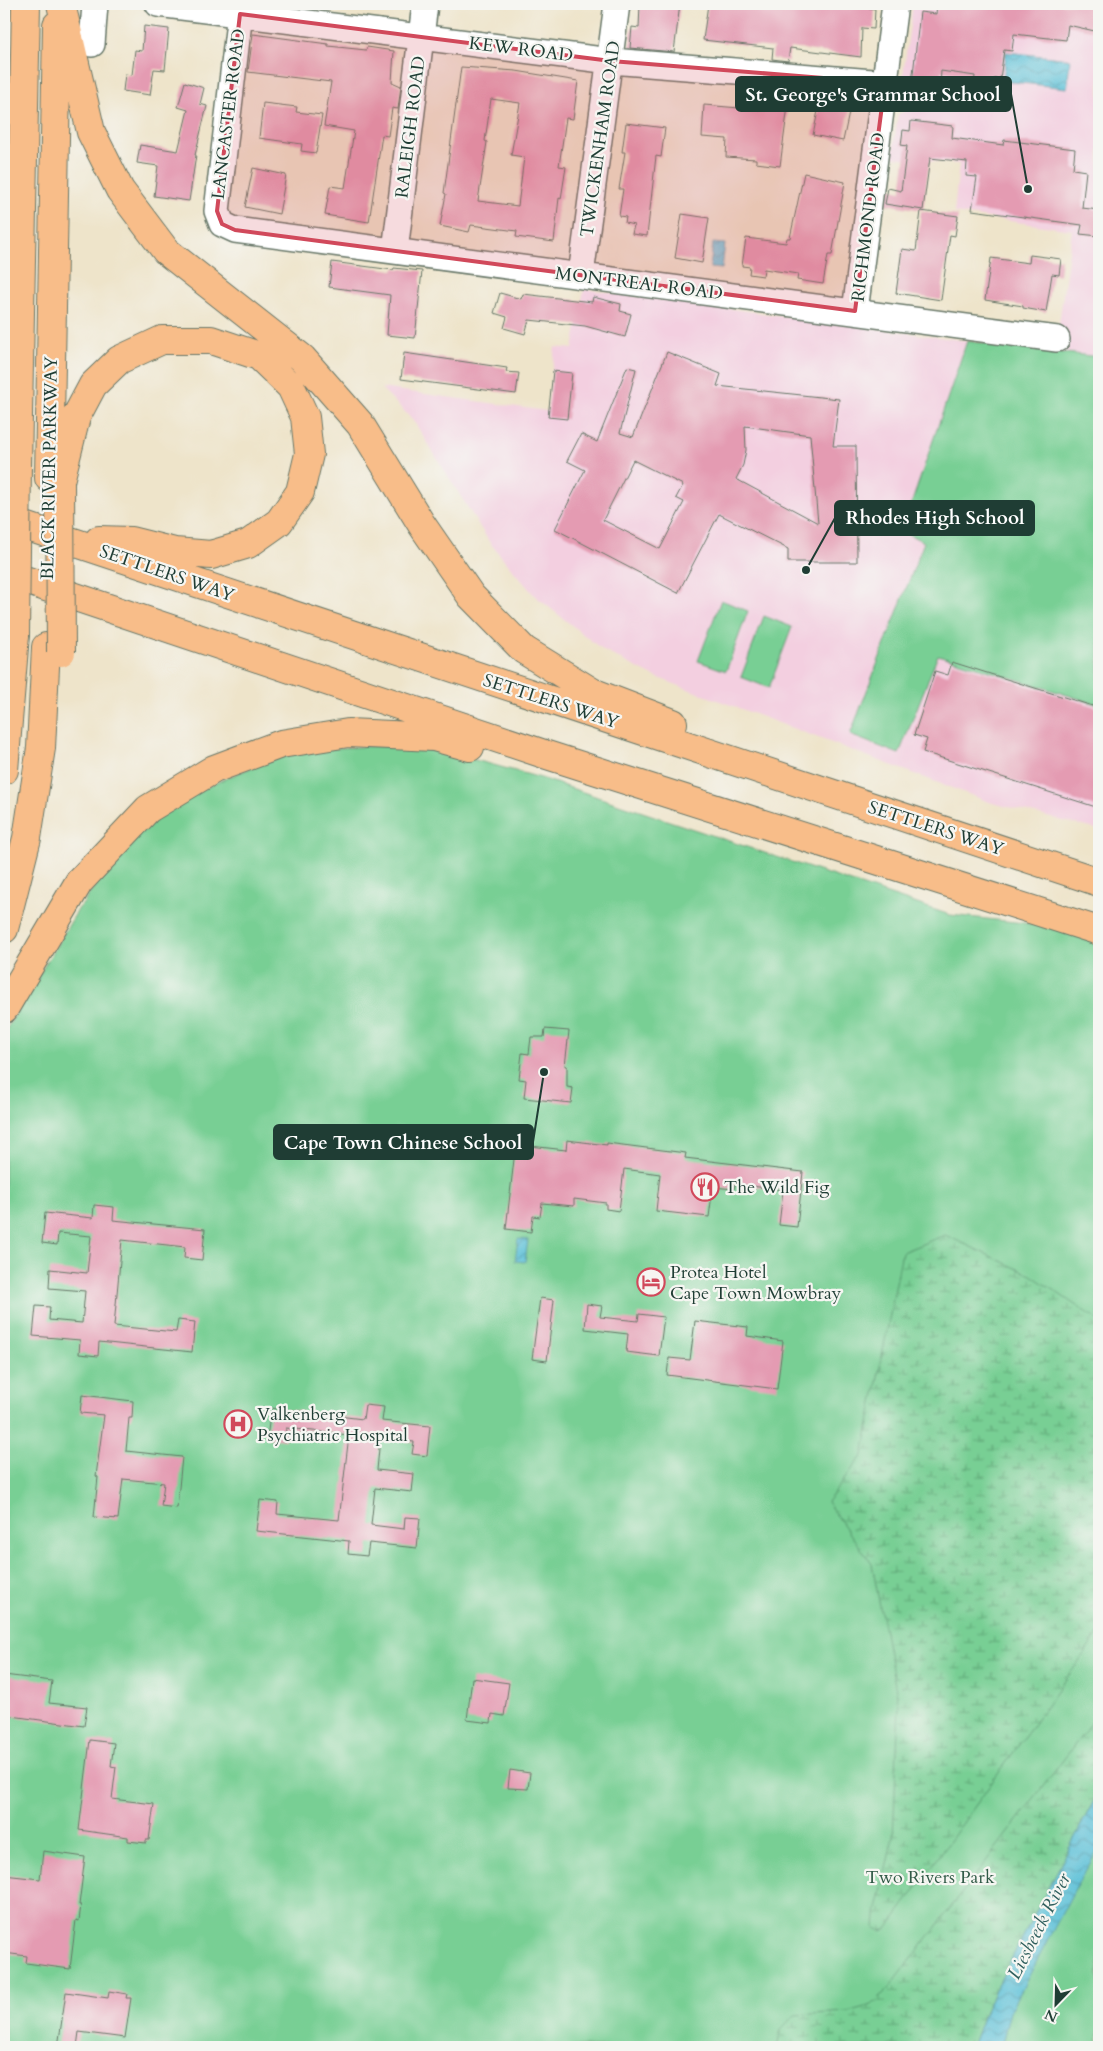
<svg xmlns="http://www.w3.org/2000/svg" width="1103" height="2051" viewBox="0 0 1103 2051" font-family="Cardo,serif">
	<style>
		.built { fill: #f3cfe0 }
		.green { fill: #78cf94; stroke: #4c8664 }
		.wetland { fill: url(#wetland-marsh); stroke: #4c8664 }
		.water { fill: url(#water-waves); stroke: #3c7e86 }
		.building { fill: #e49bb2; fill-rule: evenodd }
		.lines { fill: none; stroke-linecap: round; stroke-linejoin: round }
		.minor-casing { stroke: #677768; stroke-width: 28 }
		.highway-casing { stroke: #677768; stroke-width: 30 }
		.minor { stroke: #fff; stroke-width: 25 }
		.highway { stroke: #f8bd89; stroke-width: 28 }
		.highway-bridge-casing { stroke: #677768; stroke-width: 30; stroke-linecap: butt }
		.highway-bridge { stroke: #f8bd89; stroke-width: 28 }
		.marked { fill: #d1495b; fill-opacity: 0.2; stroke: #d1495b; stroke-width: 4; stroke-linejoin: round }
		.labels { text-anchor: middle; stroke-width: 4.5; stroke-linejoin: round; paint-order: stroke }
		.street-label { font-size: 18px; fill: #1f3d34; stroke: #f6f6f2 }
		.poi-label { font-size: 18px; fill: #1f3d34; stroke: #f6f6f2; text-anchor: start }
		.park-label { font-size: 18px; fill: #315a47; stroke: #f6f6f2 }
		.water-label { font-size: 19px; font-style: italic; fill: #2e5e5d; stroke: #f6f6f2 }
		.leader { fill: none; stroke: #1f3d34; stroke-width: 2 }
		.callout-dot { fill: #1f3d34; stroke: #f6f6f2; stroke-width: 2 }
		.callout { fill: #1f3d34; stroke: #1f3d34; stroke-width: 2 }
		.callout-label { font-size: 19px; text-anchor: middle; font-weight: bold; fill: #fff }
	</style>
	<defs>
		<pattern id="wetland-marsh" width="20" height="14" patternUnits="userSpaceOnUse" patternTransform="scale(1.25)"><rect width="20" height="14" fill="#78cf94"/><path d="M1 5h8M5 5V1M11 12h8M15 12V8" fill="none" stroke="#62a97a"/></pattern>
		<pattern id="water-waves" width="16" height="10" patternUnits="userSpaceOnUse" patternTransform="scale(1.25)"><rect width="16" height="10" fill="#59bfd7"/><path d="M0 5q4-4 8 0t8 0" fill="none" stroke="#499caf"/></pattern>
	</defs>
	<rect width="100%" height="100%" fill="#f6f6f2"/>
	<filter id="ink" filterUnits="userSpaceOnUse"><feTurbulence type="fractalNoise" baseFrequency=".02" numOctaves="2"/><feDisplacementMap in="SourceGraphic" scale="10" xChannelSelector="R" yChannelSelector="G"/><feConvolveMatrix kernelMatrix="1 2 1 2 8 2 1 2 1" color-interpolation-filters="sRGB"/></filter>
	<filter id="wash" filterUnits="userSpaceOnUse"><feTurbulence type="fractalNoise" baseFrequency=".0096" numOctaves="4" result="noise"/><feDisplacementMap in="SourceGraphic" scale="20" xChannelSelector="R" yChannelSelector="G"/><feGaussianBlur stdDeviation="1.12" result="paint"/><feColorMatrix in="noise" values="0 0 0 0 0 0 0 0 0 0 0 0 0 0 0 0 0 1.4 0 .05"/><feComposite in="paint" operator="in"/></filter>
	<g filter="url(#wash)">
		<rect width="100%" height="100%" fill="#eee4ca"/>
		<path class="built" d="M913,4H1099V830L992,803L653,676L604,651L535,596L490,543L413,420L381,388L547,411L555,347L573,349L584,289L1055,353L1072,230L954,213L959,164L892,157L898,114L905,111V107L912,108L916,105L917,92L914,88H907L908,85L902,82Z"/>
		<path class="green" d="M967,341L1099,357V705L938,655L899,754L850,735L924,542L902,531Z
			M721,600L748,611L726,671L698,661Z
			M764,616L792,627L769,688L741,677Z
			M375,746L418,748L457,755L541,778L950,915L1099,931V2047H4V1033L79,908C86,902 88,894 94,887C110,866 125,847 144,829C176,797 248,766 292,754C318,747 348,748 375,746Z"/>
		<path class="wetland" d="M945,1235L1031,1275L1099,1321V1633L887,1929L881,1931L875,1928L876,1914L893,1837L899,1706L872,1564L827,1502L863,1455L902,1252Z
			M1099,1713V1791L988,2004L972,2047H777L781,2029L795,2015L847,2012L872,2005L891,1986Z"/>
		<path class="water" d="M1006,52L1070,59L1067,88L1003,81Z
			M713,243L725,244L722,269L710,268Z
			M518,1239L528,1240L525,1262L515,1261Z
			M1099,1791V1849L1079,1881L1010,2012L1001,2047H972L988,2004Z"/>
		<g id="blocks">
			<path class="building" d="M640,4H680L674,52L630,48L632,27L639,28Z
				M708,4H744L779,7V4H807L806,5L838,8V4H865V7L875,9L874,29L862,28L861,57L790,48L788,61L772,59L773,48L703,40Z
				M937,4H1099V32L1068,25L1066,40L1014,34L1012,51L1004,50L1000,79L995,78L994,87L974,85L975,76L941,71L940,86L912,83L920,12L936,14Z
				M144,26L169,29L165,70L154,69L150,95L123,91L125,74L132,75L135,50L142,51Z
				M253,34L328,44V46L366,50L367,47L394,51L392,82L401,86L398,109L392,108L388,136L382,135L369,222L325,215L330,186L345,188L354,131L324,126L331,82L248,72Z
				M461,67L516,71L578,81L573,119L566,118L559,166L566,167L561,199L559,198L554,242L516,237L517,231L471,225L469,232L440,226L446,194L444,193ZM491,99L520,103L511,155L524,157L518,206L478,201L487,142L485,141Z
				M185,82L204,88L200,104L207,106L195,155H196L189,201L154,196L158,166L137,163L140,145L178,151L188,110L178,107Z
				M820,101L850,108L843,141L813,135Z
				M764,102L788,106L780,166L756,163V159L726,157L727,139L702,137L704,105L763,110Z
				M263,103L297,107L296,112L322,115L316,153L301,151L302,144L259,138Z
				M911,121L953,126L952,138L1003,145L1004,140L1075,149L1073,169L1086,171L1082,208L1099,210V236L1080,234L1082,225L972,210L977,177L966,176L967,162L930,158L923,210L885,204L888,188L901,191L907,146L901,145L903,130L910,131Z
				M626,123L665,128L661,157L656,156L647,236L632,234L634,225L625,223L626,217L619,216L623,189H619L625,152H622Z
				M253,168L286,175L279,214L245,207Z
				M804,173L845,182L832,255H828L823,284L797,280L798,274L764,269L763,276L749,274L750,267L742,266L746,238L786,243L787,238H790Z
				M921,211L958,216L955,236L950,235L941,300L896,293L902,249L916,251Z
				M682,214L709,218L702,263L675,258Z
				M1030,255L1061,259L1059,275L1052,274L1046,312L1023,308V306L985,300L991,258L1029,263Z
				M332,262L393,270L394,268L422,271L415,338L387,335L390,295L329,287Z
				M500,293L521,299L523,294L592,302L593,297L621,304L620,311L631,314L625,337L585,326L529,320L525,334L504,328L507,317L494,313Z
				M667,352L721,374L717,386L839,399L833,446H856L857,562H788V549L719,514L678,593L555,529L585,470L567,461L581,434L597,442L627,367L636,369L620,433L633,437ZM745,426L810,435L818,523L736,479L743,465L746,450ZM633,460L683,485L676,498L684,502L660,549L603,520Z
				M404,353L507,368L506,372L519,373L516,394L401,379Z
				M553,371L572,373L567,419L548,417Z
				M952,662L1099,708V808L923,752L927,739L914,735L935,671L948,675Z
				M545,1029L569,1031L565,1066H567V1087L573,1088L571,1103L524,1098L526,1080L519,1079L522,1053L529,1054L531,1037H544Z
				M517,1133L532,1135L530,1146L566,1150L567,1140L607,1145V1143L686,1153L685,1158L803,1172L797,1227L779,1225L783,1190L735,1184L734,1189L713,1187L709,1217L656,1211L660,1174L624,1169L619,1211L606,1209V1203L574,1199V1206L542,1203L540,1217L533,1216L531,1232L506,1229Z
				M94,1205L114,1207L113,1220L205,1229L202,1260L184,1258L185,1247L122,1240L114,1326L176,1332L178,1320L195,1322L192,1352L99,1342L98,1356L79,1354L80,1340L33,1336L36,1306L50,1307L49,1320L82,1323L85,1291L49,1288L50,1269L87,1273L91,1236L58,1233L57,1245L42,1243L45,1213L93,1218Z
				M540,1298L554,1300L547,1361L532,1359Z
				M587,1304L602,1306L600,1317L638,1321L639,1314L664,1317L659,1356L626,1352L628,1334L585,1329Z
				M695,1321L748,1327L747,1336L783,1341L777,1389L667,1375L669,1358L690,1360Z
				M82,1395L133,1401L132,1418H129L126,1451L182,1457L177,1508L161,1506L164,1483L123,1479L118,1519L94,1517L98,1477L96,1476L104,1415L80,1413Z
				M365,1405L384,1407L382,1421L430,1426L427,1456L412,1454L414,1442L380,1438L377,1470L414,1474L412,1492L375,1488L371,1525L404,1529L405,1517L420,1518L417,1548L369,1543L367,1556L348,1554L349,1541L256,1531L260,1500L278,1502L277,1514L339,1520L349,1435L286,1428L285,1440L267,1438L271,1408L363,1419Z
				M4,1675L52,1681L49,1703L87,1707L84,1726L4,1715Z
				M472,1678L509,1683L504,1716L492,1714L491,1723L467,1720Z
				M90,1740L114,1743L111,1766L116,1767L112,1799L154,1804L149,1840H146V1843L128,1841V1837L79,1830Z
				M510,1770L530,1773L528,1789L508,1788Z
				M43,1851L85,1857L79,1905H81L79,1921L76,1920L70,1969L26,1963L27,1956L4,1953V1875L40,1879Z
				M109,1991L127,1994L126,1998H131L125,2038L79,2032L77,2047H58L66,1992L108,1998Z"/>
		</g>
	</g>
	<g filter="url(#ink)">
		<use href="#blocks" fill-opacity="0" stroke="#677768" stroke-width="1"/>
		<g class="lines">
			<g class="minor-casing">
				<path id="minor" d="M158,4L611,61L885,83
					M241,4L217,211L222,224L235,230L1057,339
					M92,44L95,4
					M395,251L425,4
					M581,275L617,4
					M855,311L895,4"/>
			</g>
			<g class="highway-casing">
				<path id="highway" d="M61,4L91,132L120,190L166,251L302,358L360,424L422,525L471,596L524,650L592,692L673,723
					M17,467L26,4
					M49,478L57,25
					M60,481L76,417L93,385L119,360L162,340H211L259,356L291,387L305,417L309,454L300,492L279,522L248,544L211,555L175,552L131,541L99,540
					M4,519L1099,882
					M4,573L547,755L1099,931
					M4,770L15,635
					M4,929L27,838L41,748L46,647
					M4,1009L79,882L148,809L214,769L281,744L348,733L434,737L470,747"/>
			</g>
			<use href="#minor" class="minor"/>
			<use href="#highway" class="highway"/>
			<g class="highway-bridge-casing">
				<path id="highway-bridge" d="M60,481L61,652
					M15,635L17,467"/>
			</g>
			<use href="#highway-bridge" class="highway-bridge"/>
		</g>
	</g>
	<path class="marked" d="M240,14L611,61L885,83L855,311L235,230L222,224L217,211Z"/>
	<defs>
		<g id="restaurant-ring" transform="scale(1.4375)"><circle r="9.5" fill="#f6f6f2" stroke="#d1495b" stroke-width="1.5"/><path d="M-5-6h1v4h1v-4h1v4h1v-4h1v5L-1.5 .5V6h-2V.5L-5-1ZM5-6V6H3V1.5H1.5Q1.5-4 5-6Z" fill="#d1495b"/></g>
		<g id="hotel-ring" transform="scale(1.4375)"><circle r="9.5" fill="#f6f6f2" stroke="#d1495b" stroke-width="1.5"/><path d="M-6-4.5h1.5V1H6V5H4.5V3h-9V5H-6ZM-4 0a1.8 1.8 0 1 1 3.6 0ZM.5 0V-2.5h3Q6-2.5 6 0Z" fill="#d1495b"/></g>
		<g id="hospital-ring" transform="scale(1.4375)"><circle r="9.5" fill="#f6f6f2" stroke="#d1495b" stroke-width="1.5"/><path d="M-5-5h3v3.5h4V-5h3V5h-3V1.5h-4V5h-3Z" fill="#d1495b"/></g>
	</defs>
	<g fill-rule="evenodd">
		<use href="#restaurant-ring" x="705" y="1187"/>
		<use href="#hotel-ring" x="651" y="1282"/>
		<use href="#hospital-ring" x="238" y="1424"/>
	</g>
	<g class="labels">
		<g class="street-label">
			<text transform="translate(521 49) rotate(7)" y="6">KEW ROAD</text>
			<text transform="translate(228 114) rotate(-83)" y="6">LANCASTER ROAD</text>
			<text transform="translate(410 127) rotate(-83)" y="6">RALEIGH ROAD</text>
			<text transform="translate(600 139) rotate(-82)" y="6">TWICKENHAM ROAD</text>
			<text transform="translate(868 217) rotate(-83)" y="6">RICHMOND ROAD</text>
			<text transform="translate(639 283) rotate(7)" y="6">MONTREAL ROAD</text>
			<text transform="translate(49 468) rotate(-89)" y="6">BLACK RIVER PARKWAY</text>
			<text transform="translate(167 573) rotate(19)" y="6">SETTLERS WAY</text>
			<text transform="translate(551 701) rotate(18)" y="6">SETTLERS WAY</text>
			<text transform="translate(936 828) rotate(18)" y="6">SETTLERS WAY</text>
		</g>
		<g class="poi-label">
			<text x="724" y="1193">The Wild Fig</text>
			<text x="670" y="1278">Protea Hotel<tspan x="670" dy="21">Cape Town Mowbray</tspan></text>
			<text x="257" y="1420">Valkenberg<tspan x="257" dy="21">Psychiatric Hospital</tspan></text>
		</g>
		<g class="park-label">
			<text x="930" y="1883">Two Rivers Park</text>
		</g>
		<g class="water-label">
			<text transform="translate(1038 1926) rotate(-63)" y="7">Liesbeeck River</text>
		</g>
	</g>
	<path class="leader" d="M1028 189L1011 94M806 570L835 518M544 1072L533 1142"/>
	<g class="callout-dot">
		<circle cx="1028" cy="189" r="5"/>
		<circle cx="806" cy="570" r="5"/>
		<circle cx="544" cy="1072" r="5"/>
	</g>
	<g class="callout">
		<rect x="736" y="77" width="275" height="34" rx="5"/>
		<rect x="835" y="501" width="199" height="34" rx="5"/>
		<rect x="274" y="1125" width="259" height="34" rx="5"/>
	</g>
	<g class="callout-label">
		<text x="873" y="101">St. George's Grammar School</text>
		<text x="935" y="524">Rhodes High School</text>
		<text x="403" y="1149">Cape Town Chinese School</text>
	</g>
	<rect width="1103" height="2051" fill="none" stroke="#f6f6f2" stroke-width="20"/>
	<g transform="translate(1056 2004) rotate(203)" stroke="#f6f6f2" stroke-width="4" paint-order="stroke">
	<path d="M0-4L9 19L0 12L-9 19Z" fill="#1f3d34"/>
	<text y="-8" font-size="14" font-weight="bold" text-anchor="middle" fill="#1f3d34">N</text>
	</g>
</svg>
